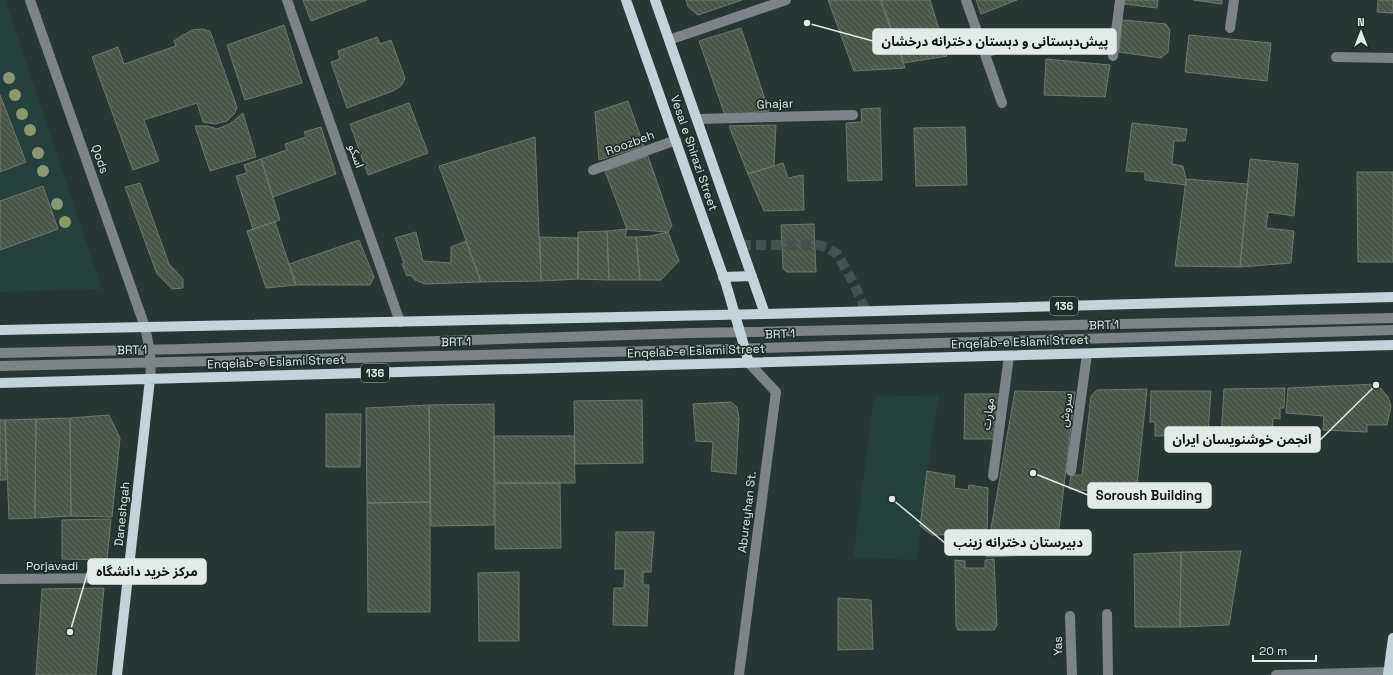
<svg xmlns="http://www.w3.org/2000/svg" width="1393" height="675" viewBox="0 0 1393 675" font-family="'Space Grotesk','Noto Sans Arabic',sans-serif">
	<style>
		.built { fill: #26413c }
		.building { fill: url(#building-back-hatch); stroke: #6c7a6e }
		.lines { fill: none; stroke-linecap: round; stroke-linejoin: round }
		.minor-tunnel { stroke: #42524f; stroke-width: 10; stroke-dasharray: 10 5; stroke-linecap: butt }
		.minor { stroke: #7b8486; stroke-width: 10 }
		.major { stroke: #c2d4d8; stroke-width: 10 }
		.tree { fill: #89986d }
		.labels { text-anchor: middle; stroke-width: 3.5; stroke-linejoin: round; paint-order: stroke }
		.shield { fill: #1c2d2a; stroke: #a5b2af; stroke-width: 1 }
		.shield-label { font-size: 11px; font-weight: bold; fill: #e0ebe8 }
		.street-label { font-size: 12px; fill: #e0ebe8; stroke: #1c2d2a }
		.leader { fill: none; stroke: #e0ebe8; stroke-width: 1.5 }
		.callout-dot { fill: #e0ebe8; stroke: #1c2d2a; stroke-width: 1.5 }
		.callout { fill: #e0ebe8; stroke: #e0ebe8; stroke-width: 1.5 }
		.callout-label { font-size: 13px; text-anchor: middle; font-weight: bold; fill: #111 }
	</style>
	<defs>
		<pattern id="building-back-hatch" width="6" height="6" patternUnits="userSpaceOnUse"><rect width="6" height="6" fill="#49564a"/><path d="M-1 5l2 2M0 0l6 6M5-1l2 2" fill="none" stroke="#636e64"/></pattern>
	</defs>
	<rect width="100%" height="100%" fill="#263734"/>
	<path class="built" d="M0,0H5L102,289L0,292Z
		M939,395L927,471L917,560L853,558L874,397Z"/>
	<path class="building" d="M303,0H367L311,21Z
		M686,0H742L698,15L688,7Z
		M828,0H880L905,68L854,71Z
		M881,0H930L947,56L904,63Z
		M976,0H1017L981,14Z
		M1124,0H1158L1157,8L1124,4Z
		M1193,0H1222V4Z
		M1378,0H1393V13L1377,12Z
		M1122,20L1166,24L1170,30L1168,52L1161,58L1119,52Z
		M284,25L302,83L245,100L227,45Z
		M741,28L769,111L725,115L699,41Z
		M202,29L210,31L237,107L235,113L227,121L215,124L203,122L197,103L144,120L159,161L133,170L92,57L118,47L124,64L176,46L174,41L183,35L192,30Z
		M1189,35L1271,43L1267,81L1185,72Z
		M377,37L380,44L391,40L405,78L402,85L393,91L347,108L331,62L340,59L338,51Z
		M1046,59L1110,65L1105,97L1044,95Z
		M0,95L26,162L0,172Z
		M628,101L644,146L599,160L595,112Z
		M409,103L428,153L368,175L350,124Z
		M880,108L882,180L848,181L846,123L862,122L861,109Z
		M243,113L256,157L210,171L195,126H207L217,129L230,124Z
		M1132,123L1187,129L1185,141H1174L1172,164L1183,166L1186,179V185L1145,180V172L1126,171Z
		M776,125L774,166L748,174L729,126Z
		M321,127L336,174L273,197L261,159L287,150L285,144L306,137L304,132Z
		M965,127L967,185L916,186L914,128Z
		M535,137L541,281L481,282L439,166Z
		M648,156L672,226L668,232L627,229L605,171Z
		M261,159L280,220L253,229L236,176L247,173L244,165Z
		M1250,159L1298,164L1294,216L1268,212L1266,228L1294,231L1291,263L1240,267Z
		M783,163L788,178L803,175L804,210L764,211L748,174Z
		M1357,172H1393V262H1358Z
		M1186,179L1248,184L1240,267L1175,266Z
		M140,183L169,264L183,279V288L172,289L157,274L125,187Z
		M43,186L58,229L0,250V201Z
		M275,222L296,285L266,288L247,231Z
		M814,224L816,272H787L783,269L781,225Z
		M627,229L625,237H636L640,280H609L607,231Z
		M607,231L609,280L578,279V232Z
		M416,232L423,261L451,263V247L466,241L481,282L425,284L415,280L410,275L407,276L402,264L404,263L395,238Z
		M668,232L679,261L661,280H640L636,237L651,236Z
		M540,237L578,238V279L541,281Z
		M359,240L374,277L370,285H296L289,264Z
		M1377,384L1388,397L1391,406L1387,425H1367V432L1323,430L1324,416L1286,413L1288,388Z
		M1285,388L1284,408H1280V419L1273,418L1272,438L1221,436L1224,389Z
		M1147,389L1136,495L1069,489L1071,475H1082L1091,396L1097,390Z
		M1015,391L1075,392L1056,554L986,557Z
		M1151,391H1211L1208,435L1155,436V422H1150Z
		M965,394H1000L995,439H964Z
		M642,400L643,463L575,464L574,401Z
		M731,402L737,407L739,418L736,474L711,471L713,442L696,441L693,404Z
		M494,404V525L431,526L429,405Z
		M429,405L430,502L367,503L366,408Z
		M326,414H361L360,467H326Z
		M109,415L120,438L112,517L71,516L70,418Z
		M70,418L71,516L35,518L36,419Z
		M36,419L35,518L9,519L5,420Z
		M0,420H5L6,480H0Z
		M494,436H574L575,483H495Z
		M927,471L955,476L954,488L968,490L969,485L988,488L987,534L932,535L920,526Z
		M495,483H560L561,548L495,549Z
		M430,502V612H368L367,503Z
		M111,519L107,560L62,559V520Z
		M616,532H654L651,572H643V585H649L647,626L613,625L614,588H624L625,569H615Z
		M1241,551L1229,625L1180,627L1181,552Z
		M1181,552L1180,627H1135L1134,554Z
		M994,559L997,625L994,630H958L956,626L955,560L965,561V568H985V560Z
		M519,572V641H479L478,573Z
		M104,588L96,675H36L42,589Z
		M838,598L871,600L873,649L838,650Z"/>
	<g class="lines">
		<path class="minor-tunnel" d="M741,245H819L828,248L837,254L853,282L866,311"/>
		<path class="minor" d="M30,0L145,327C149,345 152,360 150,379
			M287,0L400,322
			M966,0L1002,103
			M1230,28L1234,0
			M669,40L786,0
			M985,53L1030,37
			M1113,56L1120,0
			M1336,57L1393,58
			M698,119L853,115
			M593,170L676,140
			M0,353L184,349L691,333L799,331L1393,318
			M0,366L693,350L1393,330
			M1071,471L1087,354
			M993,476L1009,356
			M0,579L128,578
			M1107,614L1108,675
			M1070,616L1072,675
			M739,675L776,392L749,363
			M1276,675L1389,672"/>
		<path class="major" d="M626,0L726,284L749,363
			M655,0L765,314
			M723,277L752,276
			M0,330L765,314L1393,297
			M0,383L1393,345
			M117,675L150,379
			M1388,675L1393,638"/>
	</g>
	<g class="tree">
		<circle cx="9" cy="78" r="6"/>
		<circle cx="15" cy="95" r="6"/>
		<circle cx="22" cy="114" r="6"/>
		<circle cx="30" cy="130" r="6"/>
		<circle cx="38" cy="153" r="6"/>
		<circle cx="43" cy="171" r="6"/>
		<circle cx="57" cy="204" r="6"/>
		<circle cx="65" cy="222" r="6"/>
	</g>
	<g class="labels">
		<g class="shield">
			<rect x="1050" y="297" width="28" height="18" rx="3"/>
			<rect x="361" y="364" width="28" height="18" rx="3"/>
		</g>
		<g class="shield-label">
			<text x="1064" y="310">136</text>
			<text x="375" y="377">136</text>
		</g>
		<g class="street-label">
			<text transform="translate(775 104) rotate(-2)" y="4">Ghajar</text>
			<text transform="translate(630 143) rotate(-20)" y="4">Roozbeh</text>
			<text transform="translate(694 153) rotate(71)" y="4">Vesal e Shirazi Street</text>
			<text transform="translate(356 156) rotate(71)" y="4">اسکو</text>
			<text transform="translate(100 159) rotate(71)" y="4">Qods</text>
			<text transform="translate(1104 325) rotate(-2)" y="4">BRT 1</text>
			<text transform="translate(780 334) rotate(-2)" y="4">BRT 1</text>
			<text transform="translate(456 342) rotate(-1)" y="4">BRT 1</text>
			<text transform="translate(1020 342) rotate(-2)" y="4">Enqelab-e Eslami Street</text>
			<text transform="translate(132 350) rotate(-1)" y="4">BRT 1</text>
			<text transform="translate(696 351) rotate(-2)" y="4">Enqelab-e Eslami Street</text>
			<text transform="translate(276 362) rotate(-2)" y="4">Enqelab-e Eslami Street</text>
			<text transform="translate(1066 410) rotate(-82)" y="4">سروش</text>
			<text transform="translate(988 414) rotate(-82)" y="4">مهارت</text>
			<text transform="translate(747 512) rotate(-83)" y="4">Abureyhan St.</text>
			<text transform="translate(122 514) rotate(-84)" y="4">Daneshgah</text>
			<text x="52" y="570">Porjavadi</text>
			<text transform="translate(1058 646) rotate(-92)" y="4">Yas</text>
		</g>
	</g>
	<path class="leader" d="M807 23L873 41M1376 385L1320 440M1033 473L1088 495M892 499L945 543M70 632L88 571"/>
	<g class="callout-dot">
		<circle cx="807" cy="23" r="4"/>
		<circle cx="1376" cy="385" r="4"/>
		<circle cx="1033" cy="473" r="4"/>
		<circle cx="892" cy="499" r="4"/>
		<circle cx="70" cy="632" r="4"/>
	</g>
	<g class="callout">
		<rect x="873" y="29" width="243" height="25" rx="4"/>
		<rect x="1165" y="427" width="155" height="25" rx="4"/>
		<rect x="1088" y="483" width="123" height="25" rx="4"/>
		<rect x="945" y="530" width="146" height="25" rx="4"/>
		<rect x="88" y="559" width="118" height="25" rx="4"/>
	</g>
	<g class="callout-label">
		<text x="995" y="46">پیش‌دبستانی و دبستان دخترانه درخشان</text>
		<text x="1242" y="444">انجمن خوشنویسان ایران</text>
		<text x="1149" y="500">Soroush Building</text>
		<text x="1018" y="547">دبیرستان دخترانه زینب</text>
		<text x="147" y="576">مرکز خرید دانشگاه</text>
	</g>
	<g transform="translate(1361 32)" stroke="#1c2d2a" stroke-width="3" paint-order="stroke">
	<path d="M0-3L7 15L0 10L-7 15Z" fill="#e0ebe8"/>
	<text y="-6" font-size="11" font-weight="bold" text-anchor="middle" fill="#e0ebe8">N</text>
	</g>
	<path d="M1253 655v6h63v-6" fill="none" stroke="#e0ebe8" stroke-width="2"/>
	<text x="1259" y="655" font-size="12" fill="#e0ebe8" stroke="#1c2d2a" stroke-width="3" paint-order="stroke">20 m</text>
</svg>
